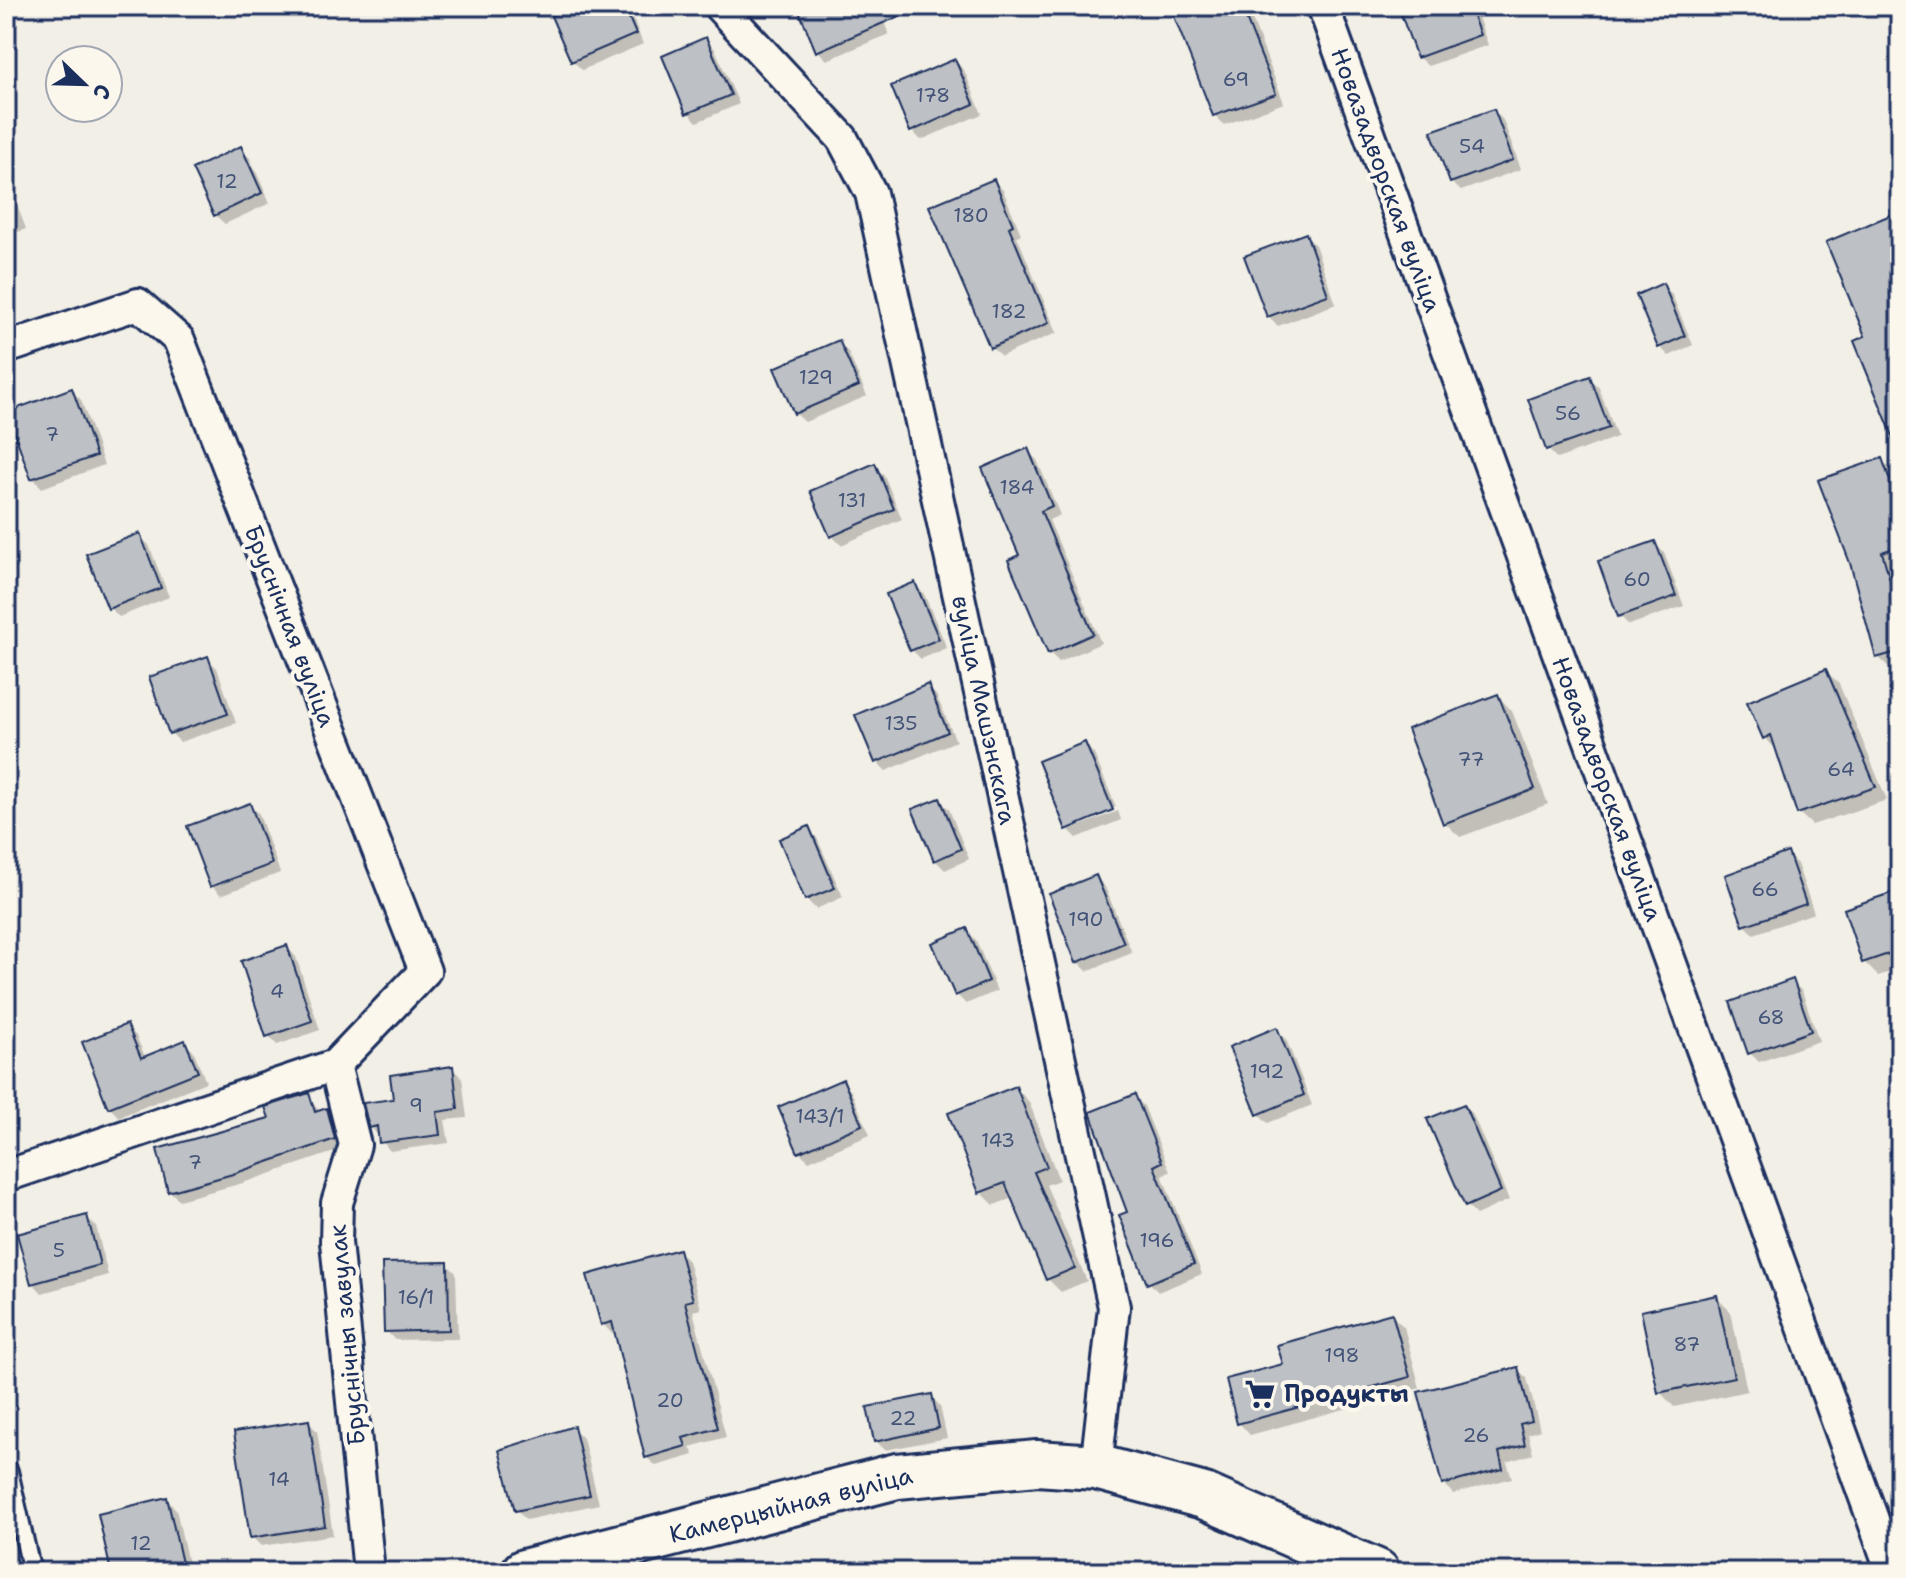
<svg xmlns="http://www.w3.org/2000/svg" width="1906" height="1578" viewBox="0 0 1906 1578" font-family="'Shantell Sans',sans-serif">
	<style>
		.shadow { fill: #0003 }
		.building { fill: #bdc0c4; stroke: #1b2f5e; stroke-width: 2 }
		.lines { fill: none; stroke-linecap: round; stroke-linejoin: round }
		.lane-casing { stroke: #1b2f5e; stroke-width: 22 }
		.street-casing { stroke: #1b2f5e; stroke-width: 36 }
		.secondary-casing { stroke: #1b2f5e; stroke-width: 50 }
		.lane { stroke: #fbf7ec; stroke-width: 16 }
		.street { stroke: #fbf7ec; stroke-width: 30 }
		.secondary { stroke: #fbf7ec; stroke-width: 44 }
		.labels { text-anchor: middle; stroke-width: 8; stroke-linejoin: round; paint-order: stroke }
		.number-label { font-size: 20px; fill: #445378 }
		.street-label { font-size: 24px; fill: #1b2f5e; stroke: #fbf7ec }
		.poi-label { font-size: 24px; font-weight: bold; fill: #1b2f5e; stroke: #fbf7ec; text-anchor: start }
	</style>
	<rect width="100%" height="100%" fill="#f2efe6"/>
	<filter id="ink" filterUnits="userSpaceOnUse"><feTurbulence type="fractalNoise" baseFrequency=".0125" numOctaves="2"/><feDisplacementMap in="SourceGraphic" scale="16" xChannelSelector="R" yChannelSelector="G"/><feConvolveMatrix kernelMatrix="1 2 1 2 8 2 1 2 1" color-interpolation-filters="sRGB"/></filter>
	<g filter="url(#ink)">
		<path class="shadow" d="M581,6H628L643,44L582,70L573,61Z
			M801,6H877L889,34L827,60L818,51Z
			M1173,6H1247L1284,103L1224,125L1215,115Z
			M1405,6H1474L1488,45L1428,66L1418,57Z
			M706,39L715,49L739,104L697,122L688,112Z
			M955,61L964,70L982,114L921,140L912,131Z
			M1494,111L1503,120L1521,169L1461,191L1451,182Z
			M240,149L250,158L270,203L225,224L215,215Z
			M6,175L26,229L6,236Z
			M993,181L1003,190L1021,234L1017,236L1057,333L1001,356L992,347Z
			M1306,236L1315,245L1336,304L1278,326L1268,316Z
			M1662,285L1672,295L1693,345L1669,356L1660,347Z
			M839,343L848,352L867,396L805,422L795,413Z
			M1590,378L1599,388L1617,437L1557,459L1548,449Z
			M71,390L81,400L104,465L42,488L33,478L10,413Z
			M1028,451L1037,460L1060,515L1049,520L1101,643L1059,662L1049,652L1021,556Z
			M1882,460L1894,473L1900,489V563L1894,565L1900,587V667L1891,669L1878,657Z
			M874,466L884,475L902,519L841,545L832,536Z
			M139,536L149,545L169,597L119,617L110,608Z
			M1655,543L1664,553L1684,606L1629,625L1620,616Z
			M914,584L924,594L947,648L921,659L912,650Z
			M207,658L217,668L236,723L180,742L171,733Z
			M1826,671L1839,684L1887,800L1812,825L1799,813L1778,751L1765,738Z
			M927,686L936,695L956,741L886,771L877,762Z
			M1498,696L1512,711L1548,804L1460,837L1445,823Z
			M1085,744L1094,754L1116,807L1069,826V830L1068,829Z
			M939,800L949,809L969,859L945,870L935,860Z
			M249,805L259,814L280,873L221,895L212,886Z
			M1118,811L1121,820L1077,838L1069,830Z
			M808,829L817,838L843,897L816,909L806,899Z
			M1787,854L1797,864L1814,913L1754,934L1745,925Z
			M1096,877L1105,887L1132,953L1087,971L1078,962Z
			M1900,892V969L1878,976L1864,962Z
			M966,931L976,940L997,991L966,1004L957,995Z
			M287,947L296,957L320,1030L277,1045L268,1035Z
			M1792,982L1802,991L1819,1041L1759,1062L1750,1053Z
			M127,1026L136,1036L146,1059L185,1043L194,1052L206,1082L119,1117L109,1107Z
			M1276,1030L1286,1039L1312,1105L1268,1123L1259,1114Z
			M452,1068L462,1078L467,1118L445,1120L449,1143L390,1151L371,1127Z
			M842,1082L851,1091L870,1135L809,1161L799,1152Z
			M1016,1088L1029,1102L1059,1180L1046,1185L1087,1281L1061,1292L1048,1279L1013,1198L994,1205L981,1192Z
			M308,1095L320,1112L326,1110L335,1119L343,1149L243,1183L179,1200L170,1191Z
			M1134,1097L1144,1106L1170,1172L1162,1175L1202,1274L1158,1292L1149,1282L1130,1213Z
			M1464,1106L1473,1115L1509,1200L1476,1215L1466,1205Z
			M86,1217L96,1226L108,1275L42,1293L33,1283Z
			M679,1252L688,1261L701,1309L693,1311L726,1437L690,1447L694,1455L656,1466L646,1457L617,1333L612,1334L603,1324Z
			M447,1264L456,1273L458,1339L395,1340L386,1331Z
			M1716,1297L1731,1312L1747,1391L1674,1407L1660,1392Z
			M1392,1316L1404,1327L1420,1388L1250,1435L1239,1423L1286,1366Z
			M1517,1369L1527,1378L1540,1430L1528,1434L1533,1454L1507,1462L1512,1478L1453,1494L1444,1484Z
			M931,1396L940,1406L947,1438L885,1450L876,1441Z
			M308,1422L317,1431L333,1535L261,1546L252,1537Z
			M573,1428L583,1438L599,1504L526,1520L517,1510Z
			M166,1499L176,1509L190,1572H113Z
			M1151,1559L1182,1572H1145Z"/>
		<path class="building" d="M575,6H624L636,34L571,62L551,16Z
			M797,6H923L816,52Z
			M1170,6H1241L1276,94L1213,116Z
			M1398,6H1469L1480,35L1417,58Z
			M706,37L731,95L686,114L662,56Z
			M955,59L974,104L910,132L891,86Z
			M1494,109L1513,160L1450,183L1431,131Z
			M241,146L262,193L214,216L192,169Z
			M994,179L1013,225L1009,227L1049,323L990,348L929,206Z
			M1900,211V450L1899,451L1854,341L1865,336L1826,242Z
			M1306,233L1328,295L1267,317L1244,256Z
			M1663,283L1685,336L1658,348L1636,295Z
			M839,340L859,386L794,414L774,368Z
			M1590,376L1609,428L1546,450L1528,399Z
			M72,388L96,456L31,479L7,412Z
			M1028,448L1052,506L1041,511L1093,634L1048,654L1008,560L1019,555L982,468Z
			M1882,458L1900,508V546L1882,552L1900,615V651L1876,658L1850,563L1818,480Z
			M875,463L894,509L830,537L810,491Z
			M140,533L161,588L108,609L86,554Z
			M1655,541L1676,596L1618,617L1598,561Z
			M915,582L939,639L910,651L886,594Z
			M208,656L228,714L169,734L149,677Z
			M1826,669L1876,787L1797,814L1771,735L1763,739L1747,702Z
			M928,684L948,732L875,763L855,715Z
			M1498,694L1535,789L1443,824L1407,729Z
			M1085,742L1113,810L1066,830L1038,761Z
			M940,798L961,849L934,861L912,809Z
			M250,803L272,864L210,887L187,826Z
			M809,826L835,888L805,900L779,839Z
			M1788,852L1806,904L1743,926L1725,875Z
			M1096,875L1124,943L1076,963L1049,894Z
			M1900,890V950L1862,963L1844,909Z
			M967,928L989,981L955,996L932,943Z
			M287,945L312,1021L266,1037L241,961Z
			M1793,979L1811,1031L1748,1054L1730,1002Z
			M127,1024L141,1058L185,1040L198,1072L108,1108L82,1042Z
			M1277,1027L1304,1095L1257,1115L1229,1047Z
			M453,1066L458,1109L437,1112L440,1135L379,1143L377,1126L369,1128L363,1103L393,1099L390,1075Z
			M843,1079L862,1125L798,1153L778,1107Z
			M1016,1086L1047,1167L1034,1172L1075,1268L1046,1280L1005,1183L979,1193L948,1113Z
			M309,1093L315,1112L327,1108L335,1139L233,1174L168,1192L157,1149L269,1118L265,1107Z
			M1135,1094L1162,1162L1154,1166L1194,1264L1147,1284L1119,1215L1127,1212L1090,1112Z
			M1464,1104L1501,1191L1465,1207L1427,1119Z
			M87,1215L100,1265L31,1284L17,1234Z
			M679,1249L693,1300L685,1302L718,1428L683,1438L686,1446L645,1458L612,1322L601,1325L587,1275Z
			M448,1262L449,1330L384,1332L382,1263Z
			M1717,1295L1734,1377L1658,1393L1641,1311Z
			M1392,1313L1410,1377L1237,1424L1226,1379L1283,1364L1277,1345Z
			M1518,1367L1532,1421L1520,1424L1525,1445L1499,1452L1503,1469L1442,1485L1418,1392Z
			M932,1394L939,1428L874,1442L867,1407Z
			M309,1420L325,1526L250,1538L234,1432Z
			M574,1426L590,1495L515,1511L499,1450Z
			M167,1497L184,1572H111L98,1514Z"/>
		<g class="lines">
			<g class="lane-casing">
				<path id="lane" d="M9,1471L32,1572"/>
			</g>
			<g class="street-casing">
				<path id="street" d="M719,6L842,138L871,193L1114,1307L1096,1467
					M1323,6L1892,1572
					M6,348L138,304L179,340L425,971L335,1065
					M6,1176L335,1065L355,1145L337,1203L336,1242L369,1572"/>
			</g>
			<g class="secondary-casing">
				<path id="secondary" d="M524,1572L897,1476L1037,1463L1096,1467L1204,1496L1377,1572"/>
			</g>
			<use href="#lane" class="lane"/>
			<use href="#street" class="street"/>
			<use href="#secondary" class="secondary"/>
		</g>
	</g>
	<defs>
		<g id="supermarket-bare" transform="scale(2.4)"><path d="M-6-5.5h2.5l.6 2H6L4.5 2H-2.5L-4.4-4H-6ZM-1.5 3.2a1.3 1.3 0 1 0 .1 0ZM3 3.2a1.3 1.3 0 1 0 .1 0Z" fill="#1b2f5e" stroke="#fbf7ec" stroke-width="2.5" paint-order="stroke"/></g>
	</defs>
	<g fill-rule="evenodd">
		<use href="#supermarket-bare" x="1260" y="1394"/>
	</g>
	<g class="labels">
		<g class="number-label">
			<text x="1236" y="86">69</text>
			<text x="933" y="102">178</text>
			<text x="1472" y="153">54</text>
			<text x="227" y="188">12</text>
			<text x="971" y="222">180</text>
			<text x="1009" y="318">182</text>
			<text x="816" y="384">129</text>
			<text x="1568" y="420">56</text>
			<text x="52" y="441">7</text>
			<text x="1017" y="494">184</text>
			<text x="852" y="507">131</text>
			<text x="1637" y="586">60</text>
			<text x="901" y="730">135</text>
			<text x="1471" y="766">77</text>
			<text x="1841" y="776">64</text>
			<text x="1765" y="896">66</text>
			<text x="1086" y="926">190</text>
			<text x="277" y="998">4</text>
			<text x="1771" y="1024">68</text>
			<text x="1267" y="1078">192</text>
			<text x="416" y="1112">9</text>
			<text x="820" y="1123">143/1</text>
			<text x="998" y="1147">143</text>
			<text x="195" y="1169">7</text>
			<text x="1157" y="1247">196</text>
			<text x="59" y="1257">5</text>
			<text x="416" y="1304">16/1</text>
			<text x="1687" y="1351">87</text>
			<text x="1342" y="1362">198</text>
			<text x="670" y="1407">20</text>
			<text x="903" y="1425">22</text>
			<text x="1476" y="1442">26</text>
			<text x="279" y="1486">14</text>
			<text x="141" y="1550">12</text>
		</g>
		<g class="street-label">
			<text transform="translate(1386 180) rotate(70)" y="8">Новазадворская вуліца</text>
			<text transform="translate(290 626) rotate(69)" y="8">Бруснічная вуліца</text>
			<text transform="translate(984 710) rotate(78)" y="8">вуліца Машэнскага</text>
			<text transform="translate(1607 789) rotate(70)" y="8">Новазадворская вуліца</text>
			<text transform="translate(347 1335) rotate(-95)" y="8">Бруснічны завулак</text>
			<text transform="translate(791 1505) rotate(-14)" y="8">Камерцыйная вуліца</text>
		</g>
		<g class="poi-label">
			<text x="1284" y="1402">Продукты</text>
		</g>
	</g>
	<rect width="1906" height="1578" fill="none" stroke="#fbf7ec" stroke-width="32"/>
	<rect x="16" y="16" width="1874" height="1546" fill="none" stroke="#1b2f5e" stroke-width="3" filter="url(#ink)"/>
	<g transform="translate(84 84) rotate(113)"><circle r="38" fill="#fbf7ec" stroke="#a1a7b3" stroke-width="2"/>
	<path d="M0-6L14 30L0 20L-14 30Z" fill="#1b2f5e"/>
	<text y="-12" font-size="22" font-weight="bold" text-anchor="middle" fill="#1b2f5e">С</text>
	</g>
</svg>
